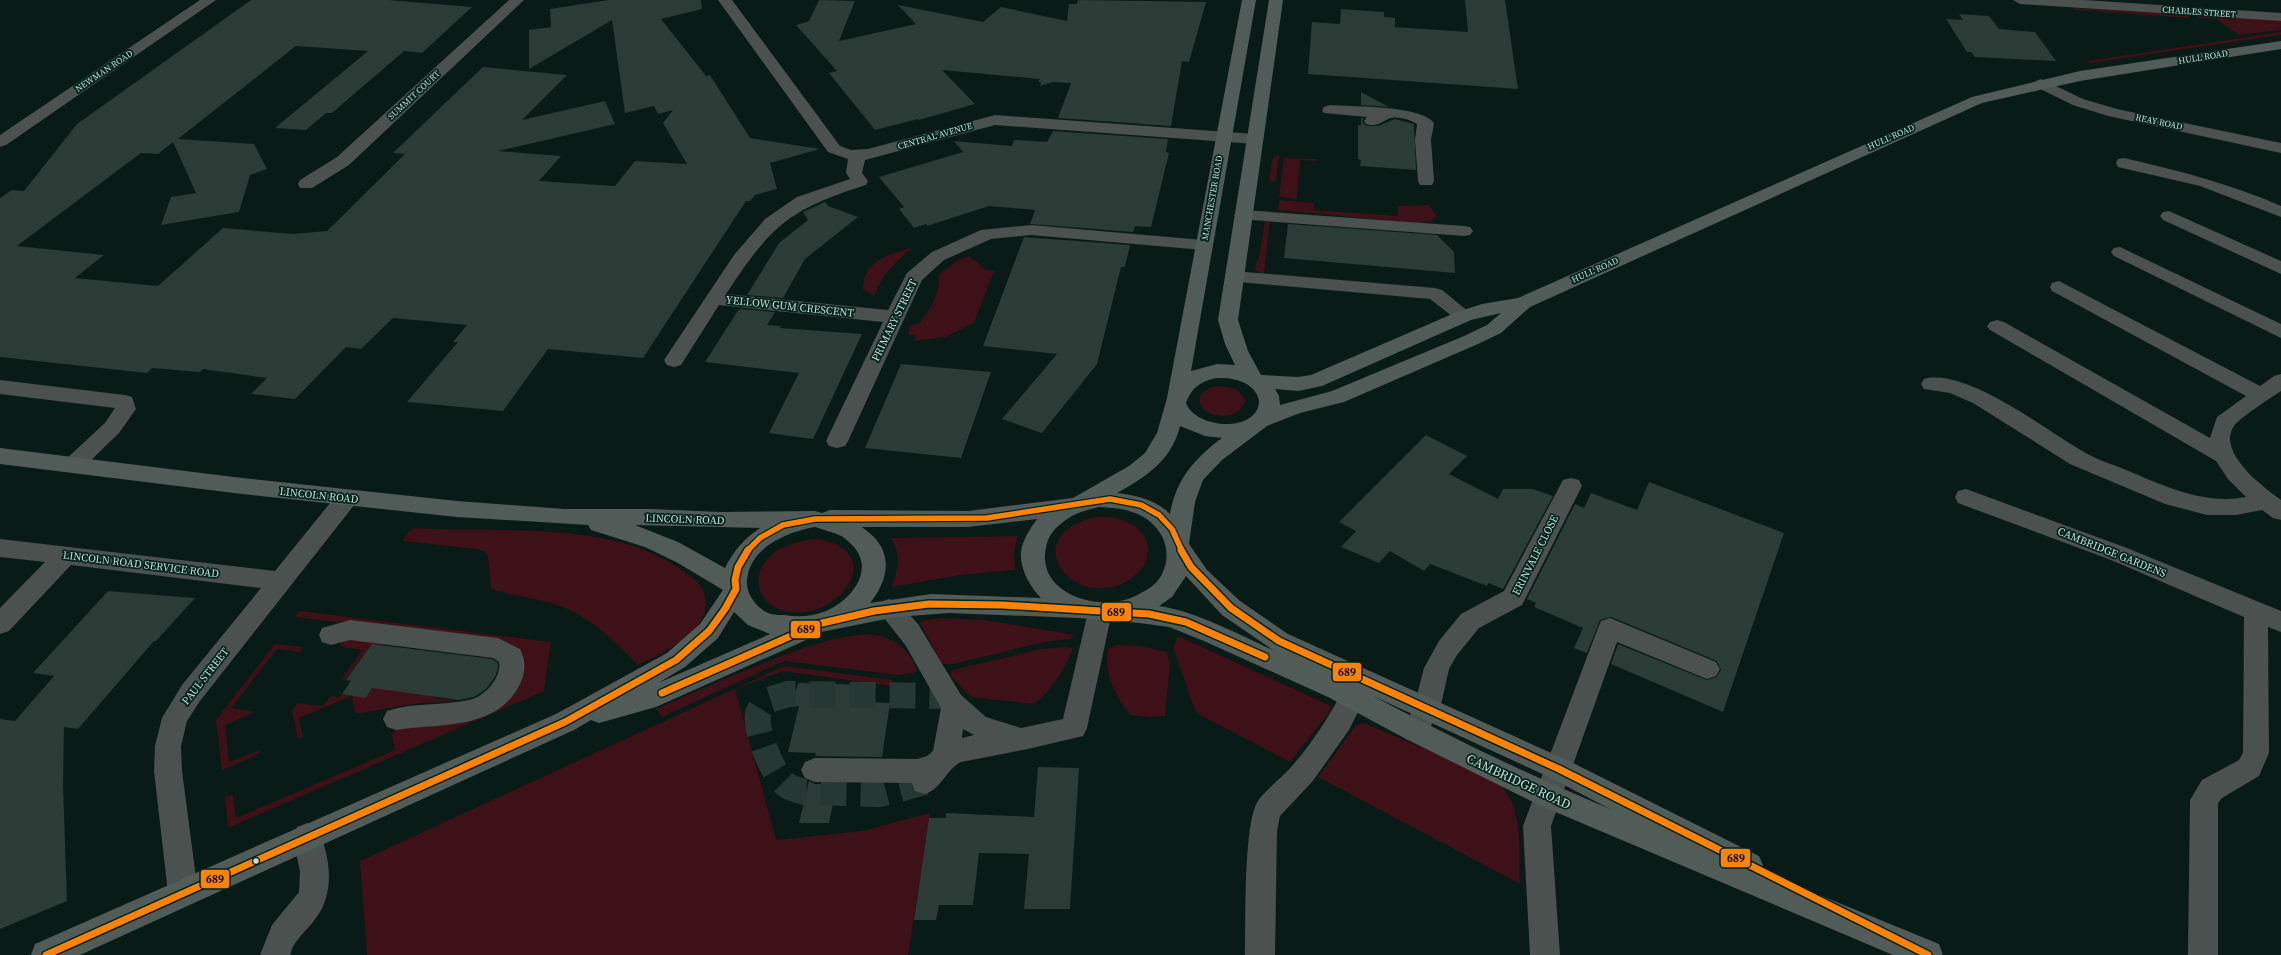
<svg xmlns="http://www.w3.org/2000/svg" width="2281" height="955" viewBox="0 0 2281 955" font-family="'Source Serif 4',serif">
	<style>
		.green { fill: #3d1117 }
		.building { fill: #2b3b36 }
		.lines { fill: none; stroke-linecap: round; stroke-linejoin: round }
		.minor-tunnel { stroke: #253833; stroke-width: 26; stroke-dasharray: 26 14; stroke-linecap: butt }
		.minor { fill: #4a514f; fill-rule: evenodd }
		.major { fill: #515c58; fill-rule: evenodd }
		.bus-1-far1-casing { stroke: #00231a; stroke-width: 8 }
		.bus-1-casing { stroke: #00231a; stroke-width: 10 }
		.bus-1-far1 { stroke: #ff8200; stroke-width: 5.5 }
		.bus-1 { stroke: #ff8200; stroke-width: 7 }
		.bus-dot { fill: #caddd6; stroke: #00231a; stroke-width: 1.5 }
		.labels { text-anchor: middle; stroke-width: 3.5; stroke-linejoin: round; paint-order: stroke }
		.far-street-label { font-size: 9px; fill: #caddd6; stroke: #00231a }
		.street-label { font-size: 11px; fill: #caddd6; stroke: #00231a }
		.near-street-label { font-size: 13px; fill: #caddd6; stroke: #00231a }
		.line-badge { stroke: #00231a; stroke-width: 1.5 }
		.pale-badge-label { font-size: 11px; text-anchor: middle; font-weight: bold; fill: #111 }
	</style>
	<rect width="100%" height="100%" fill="#081b16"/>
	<path class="green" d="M2073,8L2187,15L2190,18L2074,10Z
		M2197,16L2281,21V30L2239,35L2216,19L2199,18Z
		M2281,32V35L2090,63L2087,61Z
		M1279,154L1276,182L1269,181L1272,159Z
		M1284,158L1316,159L1317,161L1300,160L1297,199L1279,197Z
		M1279,200L1314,203L1313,210L1398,216V206L1429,205L1437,216L1431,221L1418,223L1278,210Z
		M1270,220L1264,274L1254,270L1259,256L1265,221Z
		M912,248C894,264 883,273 874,296L863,289C863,261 888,254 912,248Z
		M969,256L986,270L994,271L974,323L945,337L914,341L916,336L908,334L910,326L920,323C930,309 939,295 939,278L937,276L958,260Z
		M1218,386C1230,386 1241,389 1245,401C1239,425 1192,418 1201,394L1211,387Z
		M1095,517C1104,517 1113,516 1122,520C1160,532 1154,572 1119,585C1064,604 1021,534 1095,517Z
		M414,528C499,533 614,519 685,572C694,579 703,584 705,597C712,632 662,653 638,665C611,638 586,612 548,602C535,598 500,594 491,588L488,556L485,552L476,549L403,541L408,532Z
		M1018,536L1014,551L1015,570L960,575L892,587C898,569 902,553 890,538Z
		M816,539C893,550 836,628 781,610C755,601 751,574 771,555C783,544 800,541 816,539Z
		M300,611L551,642L544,691L228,828L225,797L233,795L236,818L395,750L392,735L397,726L454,718L523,667C524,652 517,649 505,643L295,617Z
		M942,618L986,620L1074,635L1070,639L1049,641L954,664H942L920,623L923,620Z
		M869,634C894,638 907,646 917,670L913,673L898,675L784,661L662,717L656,709C694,692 731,676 769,661C802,648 833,636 869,634Z
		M346,635L383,643L379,649L369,648L346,680L342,679L362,650L343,647L340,644Z
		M1178,636L1329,705L1331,710L1290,762L1200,715L1195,710L1174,651V645Z
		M275,644L304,647L300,652L277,649L231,708L255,712L225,725L229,762L260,750V752L253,757L222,770L216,720Z
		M1116,645L1141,646L1166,652L1170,663L1165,716L1151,717L1130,715C1115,694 1104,676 1108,649Z
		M1067,647L1073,649C1063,670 1053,690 1034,704L971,697L950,675L953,670L1041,649Z
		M784,666L893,680L891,686L783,671L735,689L776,840L862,831L930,813L908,955H367L360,861Z
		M375,684L434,695L433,698L458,701L419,703L355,714L352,696L299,718L303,737L298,739L292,710L297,703L323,706L330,696L340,697L342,694L366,697Z
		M1364,723L1491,777C1526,800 1518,847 1520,884L1318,777L1356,725Z"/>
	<path class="building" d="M251,0H388L472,7L422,53L404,51L332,113H326L306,130L275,128L368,51L296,46L178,139L254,144L267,169L250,175L239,212L161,225L171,197L196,193L173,142L158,154L141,153L17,246L104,255L75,278L158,286L223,228L293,234L327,231L405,154L393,153L483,67L567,75L522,120L605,101L615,124L498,151L561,156L539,181L615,186L635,161L687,164L663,123L673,110L658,114L654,106L625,113L612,20L529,69V30L551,27L550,9L609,0H701L702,9L661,19L706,76L710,75L750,138L820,149L770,163L777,189L755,195L750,201H746L643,358L548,349L503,411L407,402L458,342H453L467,325L393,318L361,349L346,347L295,399L251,394L267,378L203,369L200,372L152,368L147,373L0,357V198L12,190L24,191L77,124Z
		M819,0L855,1L839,41L916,24L898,5L983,22L1001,7L1067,21L1069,4H1077L1078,0L1206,2L1189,62L1182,61L1171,126L1058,118L1071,83L1053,82L1040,86L1041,82H1038L1040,79L942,70L975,104L919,120L918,119L875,130L829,73L837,71L796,25L809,21Z
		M1465,0H1505L1518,89L1308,74L1312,22L1340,24L1341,9L1384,12V17L1395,18V27L1468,32Z
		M1959,14L1989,16L1999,29L2035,32L2056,61L1975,57L1971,52H1967L1946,19L1963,20Z
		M1361,92L1389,107L1361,105Z
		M1361,118H1364L1362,121L1365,125L1369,126H1378L1395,119L1414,124L1416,170L1360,166L1361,160L1358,159V125L1361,126Z
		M1053,131L1168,139L1166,152L1169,153L1151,227L1135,226L1133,232L1030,224L1035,210L989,206L927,226L926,224L914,228L899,209L904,207L879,177L963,152L954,141L1012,146L1014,140L1047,142Z
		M825,202L828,206L858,217L805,259L783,298L747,295L779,243L808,220L803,212Z
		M1288,224L1437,235L1454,252L1455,273L1284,258Z
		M1024,237L1130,245L1125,267H1121L1097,364L1042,433L1002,419L1057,354L983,346Z
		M739,309L775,312L767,325L781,326L780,328L862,334L813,439L769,433L799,373L705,362Z
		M901,364L991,372L961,458L865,448Z
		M1426,435L1467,456L1449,474L1498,499L1503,489H1533L1553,496L1503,589L1488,583L1487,586L1430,564L1424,571L1390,551L1379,563L1341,547L1356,531L1339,522Z
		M1649,482L1784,533L1723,712L1611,664L1618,644L1707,680L1716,677L1721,670L1717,661L1611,617L1600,620L1587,653L1574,648L1583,628L1534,607L1536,603L1527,599L1575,504L1584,508L1591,493L1637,510Z
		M108,591L195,598L156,641H154L78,729L64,727L63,786L67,901L0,929V719L15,721L54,676L33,673Z
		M372,644L492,659L498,663V668L495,677L485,690L474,697L459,700L372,688L366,698L342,694L351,681L346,680Z
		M798,683L876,685L872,702L890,703L882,757L815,756L816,753L788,752L799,706H792Z
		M1038,767L1079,768L1070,909H1024L1029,854L979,853L973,905H939L936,920H914L929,818H946V813L1034,817Z
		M809,781L815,784H837L829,823H799Z"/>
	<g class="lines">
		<path class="minor-tunnel" d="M925,782L880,794L804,792C797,790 789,788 784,783C772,772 755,731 758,714C759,709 763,705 766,701L788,694L945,696"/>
		<path class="minor" d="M200,0H216L6,145L0,147V135Z
			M509,0H524L349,165L312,188H300L298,184L300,180L337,157Z
			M718,0H732L840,146L851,150L868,149L995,115L1255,134L1261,136L1263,139L1261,142L1255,144L995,125L865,160L862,173L868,181L866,185C787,210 771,226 726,294L888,310L907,273L932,252L981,230L1031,225L1203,240L1209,241L1212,245L1209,249L1203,250L1031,235L991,239L944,260L922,280L848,441L845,446L837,448L829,446L826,441L883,322L719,305L681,365L674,367L667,365L664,360L734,255L765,219L797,197L850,179L846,173L848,159L828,152Z
			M2013,0H2084L2281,13V21L2020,4Z
			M2041,79L2083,99L2117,109L2281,143V153L2108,116L2073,105L2036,87L2033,84L2036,81Z
			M1330,105C1353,107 1421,105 1434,123L1431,140L1434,181L1432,185H1420L1418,181L1415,140L1417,124C1410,120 1397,115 1388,119C1380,123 1376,127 1366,124L1364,121L1367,117L1324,113L1322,110L1324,107Z
			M2124,158C2179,171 2229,183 2281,206V217L2200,186L2118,167L2116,163L2118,159Z
			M1243,210L1464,226L1470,227L1473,231L1470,235L1464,236L1237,219L1234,215L1237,211Z
			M2169,211L2281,261V274L2163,220L2160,216L2163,212Z
			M2120,247L2281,324V338L2114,256L2111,252L2114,248Z
			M1234,271L1435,288L1442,290L1474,316L1471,320L1464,322L1457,320L1430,299L1227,281L1225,277L1227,273Z
			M2059,281L2260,386L2274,376L2281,374V391C2272,397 2238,419 2234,426C2216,452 2264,488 2281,500V520L2273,518L2262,510L2236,515H2207L2165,504L2070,464L1973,403L1950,393L1924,389L1921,384L1924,379C1966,367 2047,431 2084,452C2097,460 2112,464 2126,470C2165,486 2203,505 2246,497L2228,479L2216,461L1990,330L1987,326L1990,322L1997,320L2004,322L2210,438L2217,417L2246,396L2052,291L2050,287L2052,283Z
			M0,380L125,395L132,397L136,409L119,433L81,470L73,473L65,470L62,465L65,460L105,423L115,408L0,394Z
			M1571,478L1579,480L1582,486L1522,605L1479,628L1457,655L1449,669L1440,709L1424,739L1415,742L1406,739L1402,731L1414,707L1424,668L1439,641L1461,614L1504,591L1563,480Z
			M1966,489L2127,548L2281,611V632L2268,627L2269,753L2259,776L2222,798L2218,803V955H2188L2190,800L2202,780L2239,760L2243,753L2244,617L2111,560L1958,503L1955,497L1958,491Z
			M347,490L355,492L358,498L355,504L200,701L187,721L181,746L182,771L198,893L193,903L183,907L173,903L168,893L154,771L155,746L162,718L182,685L261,588L71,565L9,631L0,634V608L45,562L0,557V539L275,571L339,492Z
			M889,599L898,602L918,624L961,695L986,717L1021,728L1063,719L1088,612L1091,605L1100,602L1109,605L1112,612L1087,728L1083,736L1028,749L961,762C945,770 943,788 925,794L915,791L912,783L815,782L805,778L801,770L805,762L815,758L917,759L927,756L933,751L941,708L906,646L877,609L880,602ZM963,729L974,735L962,738Z
			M1610,618L1716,662L1720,669L1716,676L1707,679L1617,642L1551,826L1560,955H1530L1523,826L1598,628L1601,621Z
			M350,620L498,638L520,649C526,661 526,671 520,684C497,731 440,723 396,730L387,727L383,719L387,711C414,702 442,706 469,700C485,697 502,677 499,662L493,658L350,640L331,645L322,642L319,635L322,628Z
			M1352,687L1361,690L1365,698L1349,730L1312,782L1280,816L1277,831L1275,955H1245C1246,924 1243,823 1258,801C1267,788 1282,778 1292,766C1312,743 1329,717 1343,690Z
			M307,823L317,827C330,855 336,891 316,918C307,931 294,939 290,955H260L272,925L299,892L300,872L293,836L297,827Z"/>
		<path class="major" d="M1242,0H1256L1191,371L1217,364L1235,365L1225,344L1218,320L1269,0H1283L1238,320L1248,351L1261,375L1298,377L1311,375L1457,312L1482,304L1518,298L1972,97L2080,71L2281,41V49L2080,81L1982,103L1530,307L1501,333L1478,344L1344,402L1300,413L1267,426L1222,460L1203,480L1195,502L1189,544L1207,570L1240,601L1288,634L1569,761L1759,856L1763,865L1761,871L1939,944L1943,955H1893L1539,805L1406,739L1328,697L1204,641L1169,627L1139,623L1078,618L949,613L896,617L816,633L815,636L656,707L599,723L591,720L574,730L80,955H31L35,944L556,714L667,653L700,624L723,590L678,563L645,547L591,530L588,525L457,517L242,494L0,464V448L242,478L457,501L564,509H651L721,512L815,511L822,513L830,510L968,511L1073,498L1129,466L1145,453L1157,433L1167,398ZM1501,313L1487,325L1464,336L1332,391L1280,405L1279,396L1275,389L1298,391L1322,386L1471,320ZM1217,378C1233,377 1255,382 1259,400C1260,433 1196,430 1186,403C1192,387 1201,381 1217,378ZM1180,426L1205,436L1222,438C1195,458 1176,479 1170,514C1157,500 1135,495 1117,493C1146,477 1172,460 1180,426ZM1099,507C1109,508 1120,508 1129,511C1152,517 1170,537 1166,562C1164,571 1160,581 1151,587C1139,595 1127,601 1113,602C1083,605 1043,589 1045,555C1046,540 1051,531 1063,522C1067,519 1071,516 1076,514C1083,511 1091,509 1099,507ZM1037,519C1032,526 1027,533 1024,541C1015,560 1027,584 1041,598L931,594L870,603C884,586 893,562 878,542C874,536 867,531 862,527H968ZM635,525L760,528C744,539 734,550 725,568L678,542ZM815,527C823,530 833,532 841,536C844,537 848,541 850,543C878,568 851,602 823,612C810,617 798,617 784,615C774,615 767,614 759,607C752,601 746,590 747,581C749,548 786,532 815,527ZM1186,576L1222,615L1273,650C1237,634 1198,612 1159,606L1172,597ZM734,612L748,625L770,634L658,683L685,667L718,638ZM1373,696L1549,777L1610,809C1529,775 1450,737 1373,696Z"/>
		<g class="bus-1-far1-casing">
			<path id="bus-1-far1" d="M747,551L760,538L783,525L815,519L987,518L1110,499L1141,505L1159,515L1172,529L1182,551"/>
		</g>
		<g class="bus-1-casing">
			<path id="bus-1" d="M1181,550L1191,567L1231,608L1279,641L1559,769L1928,955
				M662,693L818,624L874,611L929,604L1002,605L1149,614L1186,622L1265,657
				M46,955L565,722L676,660L709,631L725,609L736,589L735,580L738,567L748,550"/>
		</g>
		<use href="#bus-1-far1" class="bus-1-far1"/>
		<use href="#bus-1" class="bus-1"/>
	</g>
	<circle class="bus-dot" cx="256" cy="861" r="3.5"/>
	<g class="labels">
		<g class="far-street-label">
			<text transform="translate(2199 12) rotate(4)" y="3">CHARLES STREET</text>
			<text transform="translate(2203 57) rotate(-9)" y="3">HULL ROAD</text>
			<text transform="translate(104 71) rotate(-34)" y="3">NEWMAN ROAD</text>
			<text transform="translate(414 95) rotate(-43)" y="3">SUMMIT COURT</text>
			<text transform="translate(2159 122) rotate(12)" y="3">REAY ROAD</text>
			<text transform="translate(935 136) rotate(-16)" y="3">CENTRAL AVENUE</text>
			<text transform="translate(1891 137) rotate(-24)" y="3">HULL ROAD</text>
			<text transform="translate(1212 198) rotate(-80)" y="3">MANCHESTER ROAD</text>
			<text transform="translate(1595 270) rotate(-24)" y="3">HULL ROAD</text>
		</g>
		<g class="street-label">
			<text transform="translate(790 306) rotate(6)" y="4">YELLOW GUM CRESCENT</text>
			<text transform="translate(894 320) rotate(-64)" y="4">PRIMARY STREET</text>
			<text transform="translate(319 495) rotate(6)" y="4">LINCOLN ROAD</text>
			<text transform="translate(685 519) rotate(2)" y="4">LINCOLN ROAD</text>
			<text transform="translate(2112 552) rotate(22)" y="4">CAMBRIDGE GARDENS</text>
			<text transform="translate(1535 555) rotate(-63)" y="4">ERINVALE CLOSE</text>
			<text transform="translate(141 564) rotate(7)" y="4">LINCOLN ROAD SERVICE ROAD</text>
			<text transform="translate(205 676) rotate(-52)" y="4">PAUL STREET</text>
		</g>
		<g class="near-street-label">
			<text transform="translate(1519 781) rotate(25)" y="5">CAMBRIDGE ROAD</text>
		</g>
	</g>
	<g class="line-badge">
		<rect x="1101" y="602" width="31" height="20" rx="4" fill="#ff8200"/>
		<rect x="790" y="620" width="31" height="19" rx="4" fill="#ff8200"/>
		<rect x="1332" y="662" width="30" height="20" rx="4" fill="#ff8200"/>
		<rect x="1720" y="848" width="31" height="20" rx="4" fill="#ff8200"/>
		<rect x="200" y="869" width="30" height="20" rx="4" fill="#ff8200"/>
	</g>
	<g class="pale-badge-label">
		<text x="1116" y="616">689</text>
		<text x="806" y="633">689</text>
		<text x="1347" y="676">689</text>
		<text x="1736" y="862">689</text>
		<text x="215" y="883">689</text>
	</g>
</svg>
